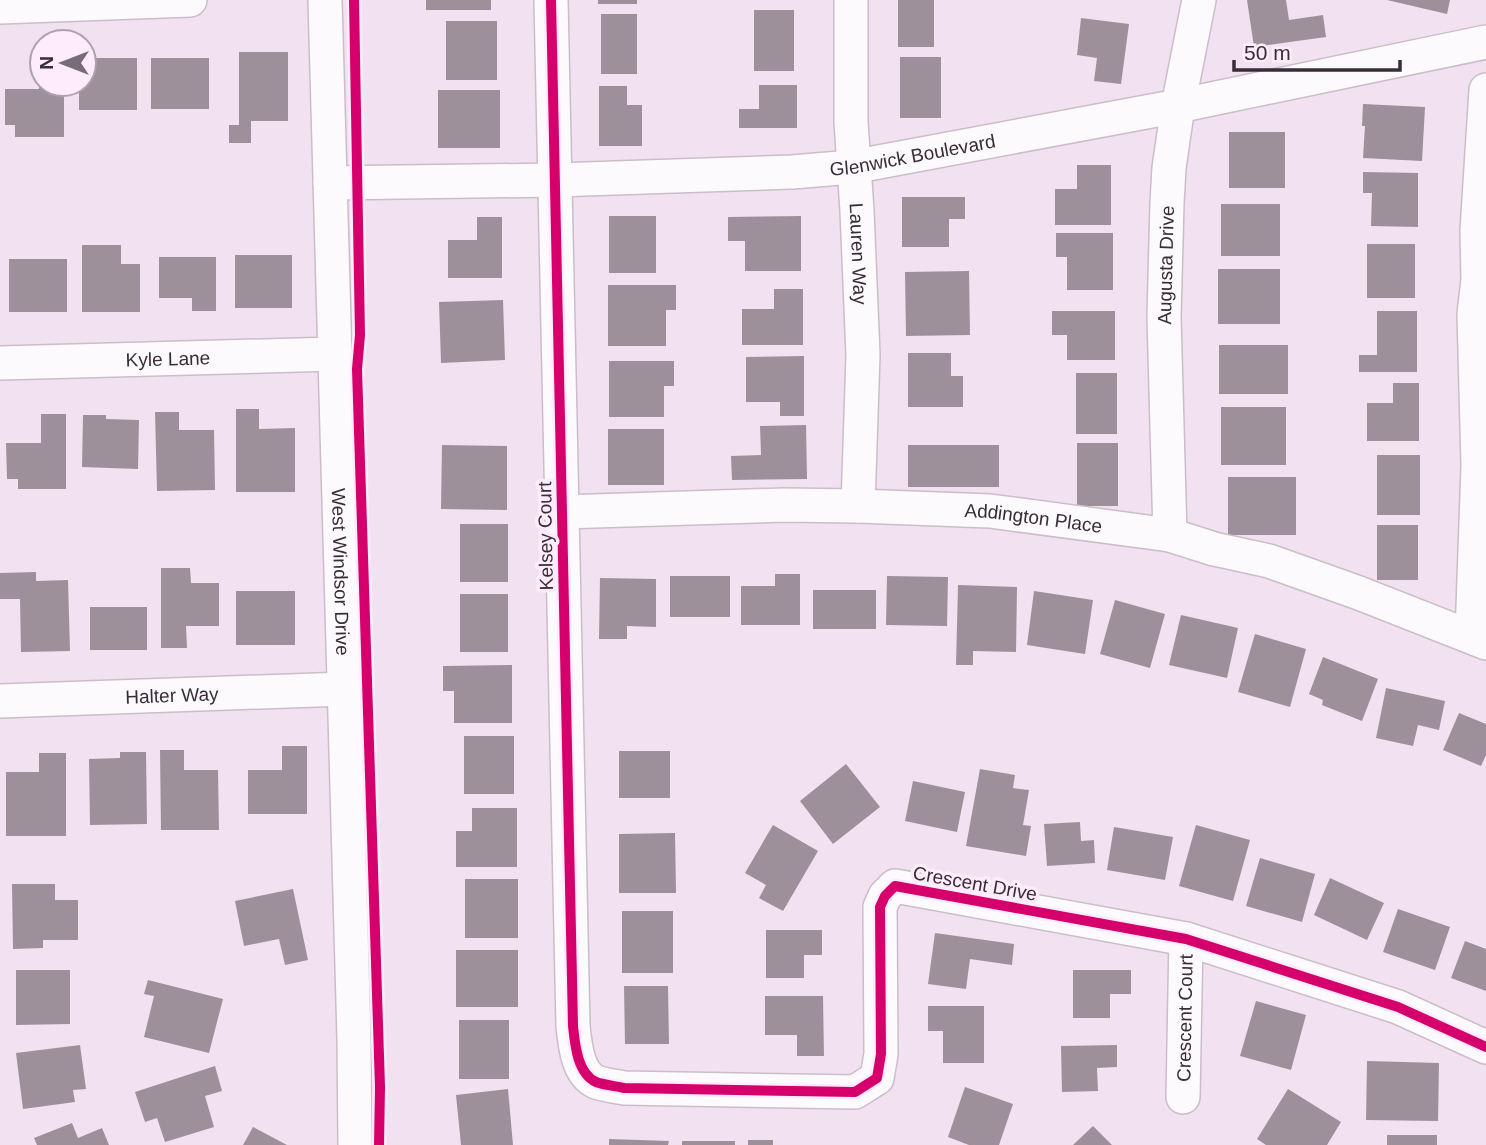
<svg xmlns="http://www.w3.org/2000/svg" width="1486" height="1145" viewBox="0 0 1486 1145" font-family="Arial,sans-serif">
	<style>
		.building { fill: #9e909a }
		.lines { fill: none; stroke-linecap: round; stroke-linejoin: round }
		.minor-casing { stroke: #cabec9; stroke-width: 36 }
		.minor { stroke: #fdfafd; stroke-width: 33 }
		.cycleway-casing { stroke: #feecfc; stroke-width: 15 }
		.cycleway { stroke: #d6006c; stroke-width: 10 }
		.labels { text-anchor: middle; stroke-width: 7; stroke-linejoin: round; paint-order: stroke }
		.street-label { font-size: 19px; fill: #382d37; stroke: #feecfc }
	</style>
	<rect width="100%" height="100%" fill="#f2e1f0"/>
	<path class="building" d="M426,0H491V10H426Z
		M598,0H637V4H598Z
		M898,0H934V47H898Z
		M1247,0H1286L1289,20L1323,15L1326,37L1254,47Z
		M1387,0H1450L1447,14Z
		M754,10H794V71H754Z
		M601,14H637V74H601Z
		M1081,18L1129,24L1121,84L1094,81L1097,58L1077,55Z
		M446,21H497V80H446Z
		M239,52H288V121H251V143H229V125H239Z
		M39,55H42V84H64V137H15V125H5V89H39Z
		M900,57H941V118H900Z
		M84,58H137V110H79V84H84Z
		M151,58H209V109H151Z
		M759,85H797V128H739V109H759Z
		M599,86H627V105H642V146H599Z
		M438,90H500V148H438Z
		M1363,104L1425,107L1422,161L1363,158L1365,126H1362Z
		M1229,132H1285V188H1229Z
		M1077,165H1111V225H1055V189H1077Z
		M1363,172L1418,173V227L1371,226L1372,193H1363Z
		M902,197H965V219H949V247H902Z
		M1221,204H1280V256H1221Z
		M609,216H656V273H609Z
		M801,216V271H745V241H728V217Z
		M477,217H502V278H448V240H477Z
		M1056,233H1113V290H1067V257H1056Z
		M1367,244H1415V298H1367Z
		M82,245H121V264H140V312H82Z
		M235,255H292V308H235Z
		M159,257H216V311H192V298H159Z
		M9,259H67V312H9Z
		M1218,269H1280V324H1218Z
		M969,271L970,335L906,336L905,272Z
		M608,285H676V310H666V346H608Z
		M774,289H803V345H742V309H774Z
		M503,300L505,360L441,363L439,302Z
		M1052,311H1115V360H1067V335H1052Z
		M1377,311H1417V372H1359V355H1377Z
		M1219,345H1288V394H1219Z
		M908,353H951V376H963V407H908Z
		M804,356V416H780V402H746V357Z
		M609,361H674V386H664V417H609Z
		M1076,373H1117V434H1076Z
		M1393,383H1419V441H1367V403H1393Z
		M1221,407H1286V465H1221Z
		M236,409H259V429L295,428V492H236Z
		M155,412H179V430H214L215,490L157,491Z
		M41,414H66V489H18V479H7L6,443H41Z
		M83,415H106V419L139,420L138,469L82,467Z
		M806,425L807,479L732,480L731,456L761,455L760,426Z
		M608,429H664V485H608Z
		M1077,443H1118V506H1077Z
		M442,445L507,446V510L441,509Z
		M908,445H999V487H908Z
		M1377,455H1420V515H1377Z
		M1228,477H1296V535H1228Z
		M460,524H508V582H460Z
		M1377,525H1418V580H1377Z
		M161,568H190L191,583H219V626H186L187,648H161Z
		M36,572V581L68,580L70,651L21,652L20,599H0V573Z
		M775,574H800V625H741V586H775Z
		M670,576H730V617H670Z
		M887,576L948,577L947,626L886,625Z
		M600,578L656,579V627L627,626V639H599Z
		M958,585L1017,587L1016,652L973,651V665H956Z
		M813,590H876V629H813Z
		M236,591H295V645H236Z
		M1034,591L1093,600L1085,654L1027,645Z
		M460,594H508V652H460Z
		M1115,600L1165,614L1150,668L1100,654Z
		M90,607H147V650H90Z
		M1181,615L1238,628L1227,678L1169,665Z
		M1255,634L1306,649L1290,707L1238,692Z
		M1323,657L1378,679L1362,721L1322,705L1323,700L1309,694Z
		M512,665V723H454V691H443V666Z
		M1386,688L1445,701L1439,730L1418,725L1413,746L1376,738Z
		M1459,713L1486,724V755L1481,766L1443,750Z
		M464,736H514V794H464Z
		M282,746H307V814H248V770H282Z
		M160,750H184V770H218L219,830H161Z
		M619,751H670V798H619Z
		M120,752H146L147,824L90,825L89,759L120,758Z
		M39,753H66V836H6V772H39Z
		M846,764L880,807L833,844L800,801Z
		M980,769L1015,775L1013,788L1029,790L1023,825L1031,826L1026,856L966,846Z
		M913,781L965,792L957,832L905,821Z
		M472,808H517V867H456V831H472Z
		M1080,822L1081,841L1094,840L1095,863L1047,866L1044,824Z
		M773,825L818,851L783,911L759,898L766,885L745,873Z
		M1196,825L1250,840L1233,901L1179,886Z
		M1114,827L1173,837L1165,880L1107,870Z
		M675,833L676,893H619V834Z
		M1260,858L1315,874L1302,922L1246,906Z
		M1330,878L1384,903L1367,940L1314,915Z
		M465,879H518V938H465Z
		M12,884H55V900H78V940H43V948L13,949Z
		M293,889L308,960L285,965L279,939L244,946L235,901Z
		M1398,909L1450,927L1435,970L1383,952Z
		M622,911H673V973H622Z
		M766,930H822V955H804V978H766Z
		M935,933L1014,944L1012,965L970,959L966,989L928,984Z
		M1465,941L1486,949V991L1451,978Z
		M456,950H518V1007H456Z
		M16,970H70V1024L16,1025Z
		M1073,970H1131V994H1110V1018H1073Z
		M148,980L223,999L209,1053L144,1037L154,996L144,994Z
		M624,986H668L669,1044H625Z
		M765,996H823L824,1056H797V1035H765Z
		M1256,1001L1306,1015L1291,1070L1240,1056Z
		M928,1006H984V1063H943V1031H928Z
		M459,1020H509V1079H459Z
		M80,1045L86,1089L73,1090L75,1102L23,1109L16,1053Z
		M1117,1045V1067L1097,1068L1098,1091L1062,1092L1061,1046Z
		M1367,1061L1439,1063L1438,1121L1366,1120Z
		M215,1066L222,1091L205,1096L214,1127L165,1142L157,1118L145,1122L135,1092Z
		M965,1087L1013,1104L999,1145H969L948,1137Z
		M508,1089L513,1145H461L456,1095Z
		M1288,1089L1341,1122L1327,1145H1266L1257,1139Z
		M72,1123L78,1138L102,1128L109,1145H37L34,1138Z
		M1093,1126L1112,1145H1073Z
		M253,1127L287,1145H243Z
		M1387,1135H1437V1145H1387Z
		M609,1139L669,1141L668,1145H609Z
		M748,1140H773V1145H748Z
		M682,1141H735V1145H682Z"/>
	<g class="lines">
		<g class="minor-casing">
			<g id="minor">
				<path id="s1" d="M325,0L354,1038L355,1145"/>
				<path d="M551,0L573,1026C575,1044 577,1073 596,1082C604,1085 615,1086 624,1088L855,1092L877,1078L881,1054L880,907L885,896L895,886L1186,939L1398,1007L1486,1047"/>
				<path id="s2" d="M851,0V122L857,211L863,355L858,506"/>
				<path d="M0,7L190,0"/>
				<path id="s3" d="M330,183L555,180L792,172L852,167L1178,106L1486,42"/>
				<path id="s4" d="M0,363L335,354"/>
				<path id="s5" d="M562,512L784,505L858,506L990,511L1170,535L1214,549L1269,561L1359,593L1486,643"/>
				<path id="s6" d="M1170,535L1164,317L1167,203L1169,168L1178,106L1199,0"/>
				<path d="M1472,636L1478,466L1474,314L1478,280L1477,230L1486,90"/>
				<path id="s7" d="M0,701L344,689"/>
				<path id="s8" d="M1183,1097L1186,939"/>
			</g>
		</g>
		<use href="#minor" class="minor"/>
		<g class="cycleway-casing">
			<path id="cycleway" d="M354,0L360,335L357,369L380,1087L379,1145
				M551,0L573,1026C575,1044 577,1073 596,1082C604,1085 615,1086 624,1088L855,1092L877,1078L881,1054L880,907L885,896L895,886L1186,939L1398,1007L1486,1047"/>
		</g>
		<use href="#cycleway" class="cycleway"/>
	</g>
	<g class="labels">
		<g class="street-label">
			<text dy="7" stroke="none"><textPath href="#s3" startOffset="584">Glenwick Boulevard</textPath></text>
			<text dy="7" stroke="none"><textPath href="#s2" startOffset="254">Lauren Way</textPath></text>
			<text dy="7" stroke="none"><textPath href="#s6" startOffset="270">Augusta Drive</textPath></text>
			<text dy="7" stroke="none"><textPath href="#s4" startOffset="168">Kyle Lane</textPath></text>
			<text dy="7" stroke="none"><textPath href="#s5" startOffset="472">Addington Place</textPath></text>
			<text transform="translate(545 536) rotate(-91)" y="7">Kelsey Court</text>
			<text dy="7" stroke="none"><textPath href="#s1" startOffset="572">West Windsor Drive</textPath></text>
			<text dy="7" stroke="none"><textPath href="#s7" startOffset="172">Halter Way</textPath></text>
			<text transform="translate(975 883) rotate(10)" y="7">Crescent Drive</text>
			<text dy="7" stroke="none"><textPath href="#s8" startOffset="79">Crescent Court</textPath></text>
		</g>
	</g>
	<g transform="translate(63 63) rotate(270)"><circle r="33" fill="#feecfc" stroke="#afa0ad" stroke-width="2"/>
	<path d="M0-5L12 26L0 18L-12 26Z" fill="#796c78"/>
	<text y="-10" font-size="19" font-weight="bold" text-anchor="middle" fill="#382d37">N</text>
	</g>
	<path d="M1234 60v10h166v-10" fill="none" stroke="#382d37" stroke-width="3.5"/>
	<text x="1244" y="60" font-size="21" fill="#382d37" stroke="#feecfc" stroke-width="5" paint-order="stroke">50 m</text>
</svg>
